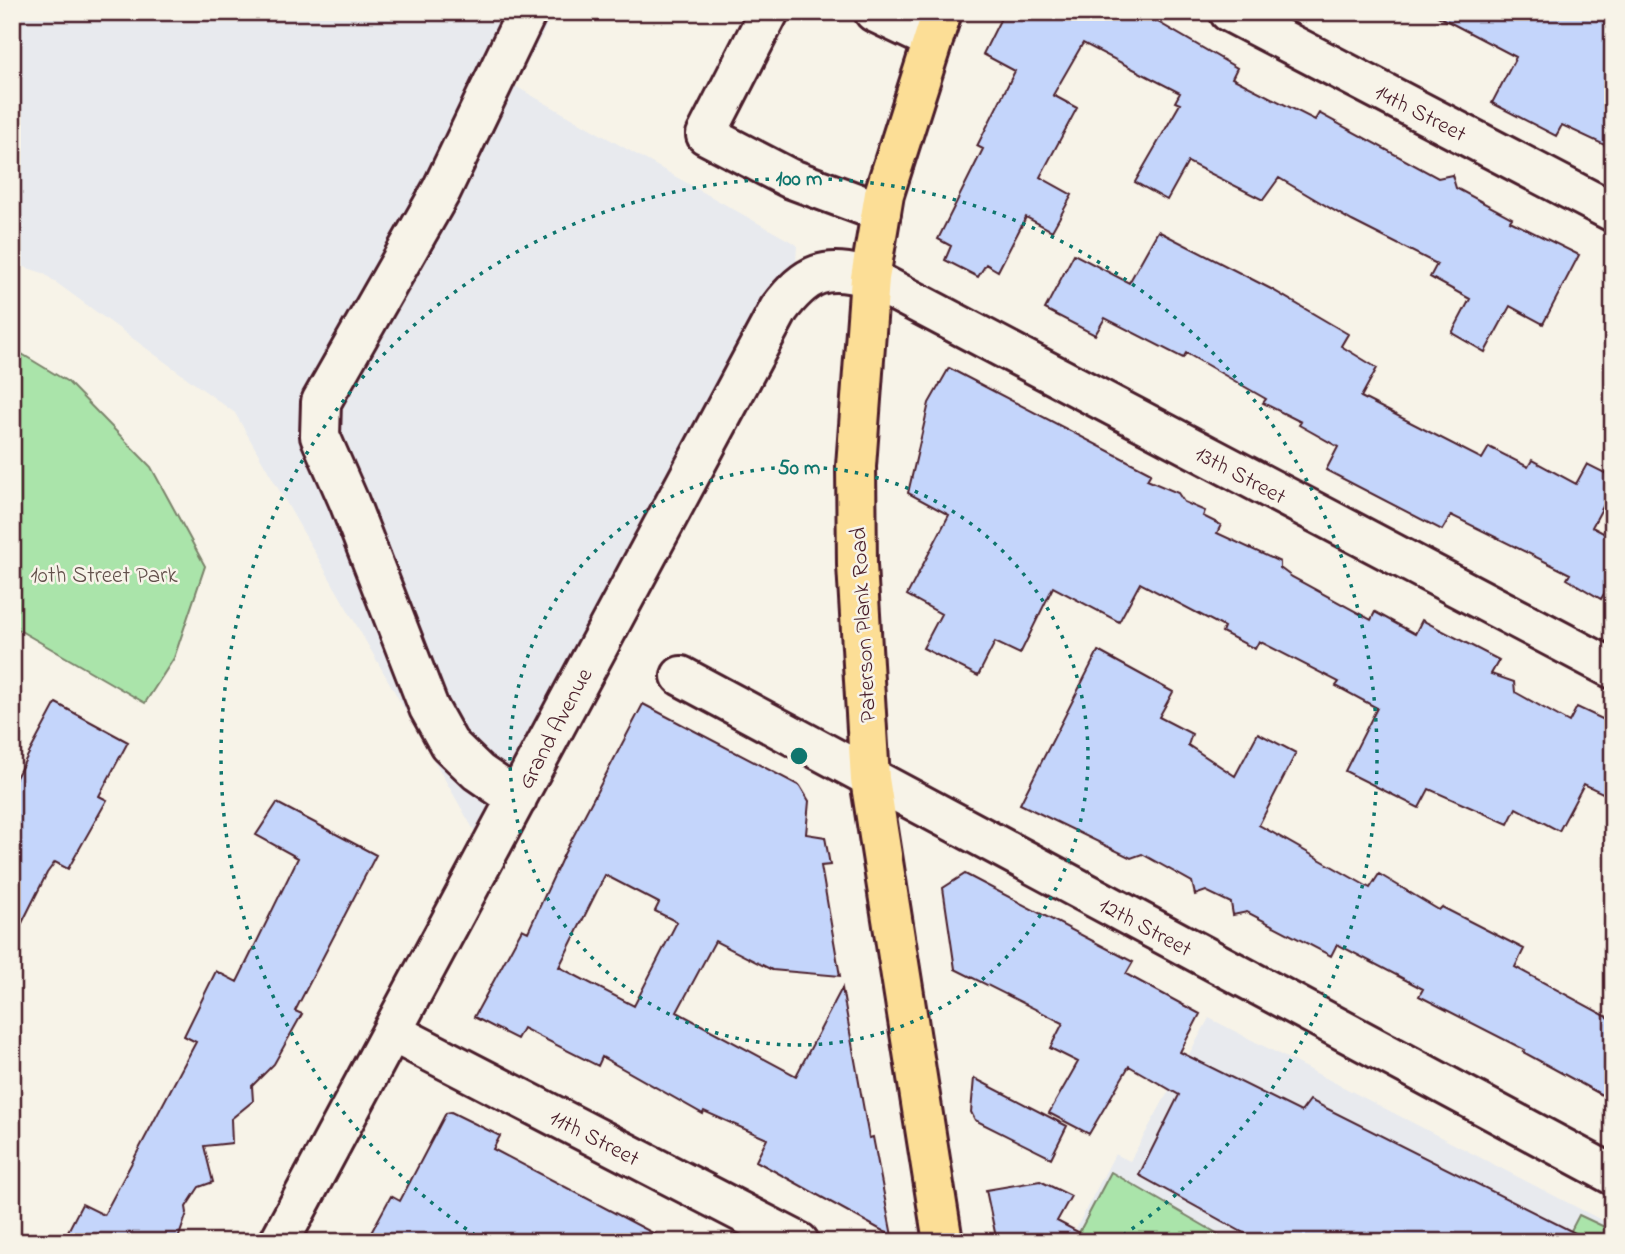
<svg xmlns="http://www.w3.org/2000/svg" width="1625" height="1254" viewBox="0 0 1625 1254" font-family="'Indie Flower',sans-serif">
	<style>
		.built { fill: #e8eaee }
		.green { fill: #aae4aa; stroke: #7a826a; stroke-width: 2 }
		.building { fill: #c4d5fb; stroke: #4a1f2b; stroke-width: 2; fill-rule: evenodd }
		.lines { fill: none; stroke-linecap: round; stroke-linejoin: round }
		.minor-casing { stroke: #4a1f2b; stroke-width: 44 }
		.major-casing { stroke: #4a1f2b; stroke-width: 44 }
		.minor { stroke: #f7f3e8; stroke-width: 38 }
		.major { stroke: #fcde96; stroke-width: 38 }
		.ring { fill: none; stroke: #0f766e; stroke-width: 3.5; stroke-dasharray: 3.5 7 }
		.labels { text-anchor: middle; stroke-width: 5; stroke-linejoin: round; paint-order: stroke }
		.street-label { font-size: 23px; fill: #4a1f2b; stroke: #f7f3e8 }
		.park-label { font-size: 23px; fill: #62504b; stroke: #f7f3e8 }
		.centre { fill: #0f766e; stroke: #f7f3e8; stroke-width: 3.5 }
		.ring-label { font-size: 21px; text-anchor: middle; font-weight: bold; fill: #0f766e; stroke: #f7f3e8; stroke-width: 5; stroke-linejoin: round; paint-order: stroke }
	</style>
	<rect width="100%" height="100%" fill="#f7f3e8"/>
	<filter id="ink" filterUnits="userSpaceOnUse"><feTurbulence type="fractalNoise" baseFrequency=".0143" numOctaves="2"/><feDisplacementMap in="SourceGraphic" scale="14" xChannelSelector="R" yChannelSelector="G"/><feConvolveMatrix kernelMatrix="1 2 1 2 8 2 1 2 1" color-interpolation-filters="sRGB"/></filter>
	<g filter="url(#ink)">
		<path class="built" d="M12,12H554L515,86L797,245L793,318L487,853L235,413L43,273L12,263Z
			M1209,1018L1613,1226V1242H1069L1115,1154L1130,1161Z"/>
		<path class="green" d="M12,348L68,382L151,467L205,566L174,658L145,703L12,626Z
			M1111,1172L1232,1242H1074Z
			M1579,1215L1613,1231V1242H1565Z"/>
		<path class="building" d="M1004,12H1147L1151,18L1237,68L1232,78L1315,120L1319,113L1438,178L1452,175L1456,188L1512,218L1510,221L1579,255L1543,324L1510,306L1485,352L1452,333L1470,299L1430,277L1437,264L1352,221L1279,178L1263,200L1188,162L1167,200L1135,182L1180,104L1175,102L1180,93L1083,43L1053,95L1077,108L1040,177L1072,195L1052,231L1026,217L998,271L986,264L978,277L945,260L951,246L938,239L983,149L977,146L1015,71L983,54Z
			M1430,12H1613V149L1562,125L1556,136L1492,103L1516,57Z
			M1158,231L1271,289L1348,334L1341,346L1377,368L1361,397L1482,459L1489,447L1528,467L1532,460L1576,484L1587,464L1613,477V488L1592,527L1613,538V578L1601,599L1567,579L1570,574L1451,515L1442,530L1326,470L1338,447L1299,425L1301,422L1263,403L1266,399L1186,353L1183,358L1105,318L1095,335L1045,309L1074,254L1129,283Z
			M949,368L1151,473L1147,480L1178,493L1184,502L1205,511L1203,516L1221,525L1217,533L1280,562V568L1292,577L1371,620L1375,612L1415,634L1422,620L1499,660L1491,674L1514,682L1515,692L1569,722L1577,707L1613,724V798L1584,784L1559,831L1516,808L1508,824L1429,789L1419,808L1345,771L1377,708L1336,686L1339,682L1259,641L1255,649L1222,632L1224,627L1140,583L1119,622L1053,587L1020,654L995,642L978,676L923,648L941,614L907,595L949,515L908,493L929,403Z
			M1098,651L1173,692L1159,717L1192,734L1188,745L1235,776L1258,733L1296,753L1259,825L1370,888L1379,874L1439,910L1442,907L1524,949L1515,967L1613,1020V1101L1523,1052L1525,1050L1419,996L1423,989L1337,944L1331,956L1247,912L1233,915L1231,903L1206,891L1195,895L1192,882L1142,854L1131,858L1020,804Z
			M56,703L128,742L99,796L107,800L68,869L55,862L47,873L12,943V785Z
			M643,704L800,786L809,801L806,834L825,837L830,865L821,866L840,976L772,970L715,941L677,1012L796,1076L842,988L869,1138L873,1137L892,1236L756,1161L767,1139L704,1111L703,1114L602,1057L598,1066L523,1028L517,1039L474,1017L522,929L528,932L564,854ZM605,875L659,903L655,911L677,922L634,1006L559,967Z
			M277,803L376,855L295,1011L302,1014L274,1064L252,1086L253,1101L231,1119L232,1143L204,1146L213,1182L199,1187L186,1207L187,1213L177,1242L172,1239L170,1242H83L67,1233L82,1204L104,1215L196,1042L184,1036L216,971L237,982L298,858L256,835Z
			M965,874L1133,962L1126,974L1200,1014L1180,1052L1301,1112L1310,1100L1593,1242H1260L1139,1175L1179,1095L1129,1066L1089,1134L1049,1113L1078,1062L1050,1048L1063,1023L955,969L943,888Z
			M974,1078L1067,1126L1051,1158L975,1120L971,1112Z
			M451,1112L500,1136L493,1149L670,1242H366L391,1196L400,1201L446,1113Z
			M1040,1181L1071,1196L1057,1221L1097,1242H997L986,1190Z"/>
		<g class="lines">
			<g class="minor-casing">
				<path id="minor" d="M769,12L706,135L789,178L881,212
					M874,12L933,40
					M1229,12L1613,212
					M681,676L1613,1175
					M517,799L478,772L449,744L429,708L349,502L320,436L321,402L441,191L527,12
					M392,1032L799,1242
					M279,1242L779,309C807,272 825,265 870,278L1613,669"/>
			</g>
			<g class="major-casing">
				<path id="major" d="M942,12L884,194L870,278L856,466L857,565L870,779L943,1242"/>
			</g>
			<use href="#minor" class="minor"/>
			<use href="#major" class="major"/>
		</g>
	</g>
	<g class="ring">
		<circle cx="799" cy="756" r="289"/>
		<path d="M484 1241A578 578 0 1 1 1114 1241"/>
	</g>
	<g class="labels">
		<g class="street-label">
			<text transform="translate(1421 112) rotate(27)" y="8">14th Street</text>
			<text transform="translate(1241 474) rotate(28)" y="8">13th Street</text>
			<text transform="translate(862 625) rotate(-93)" y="8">Paterson Plank Road</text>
			<text transform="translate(554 728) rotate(-62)" y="8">Grand Avenue</text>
			<text transform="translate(1146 926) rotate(28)" y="8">12th Street</text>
			<text transform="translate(595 1137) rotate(27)" y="8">11th Street</text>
		</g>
		<g class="park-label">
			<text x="104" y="582">10th Street Park</text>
		</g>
	</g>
	<circle cx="799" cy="756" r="10" class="centre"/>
	<g class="ring-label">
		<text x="799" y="185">100 m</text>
		<text x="799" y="474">50 m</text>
	</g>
	<rect width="1625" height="1254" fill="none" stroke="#f7f3e8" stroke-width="42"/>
	<rect x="21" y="21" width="1583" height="1212" fill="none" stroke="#4a1f2b" stroke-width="2.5" filter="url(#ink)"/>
</svg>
